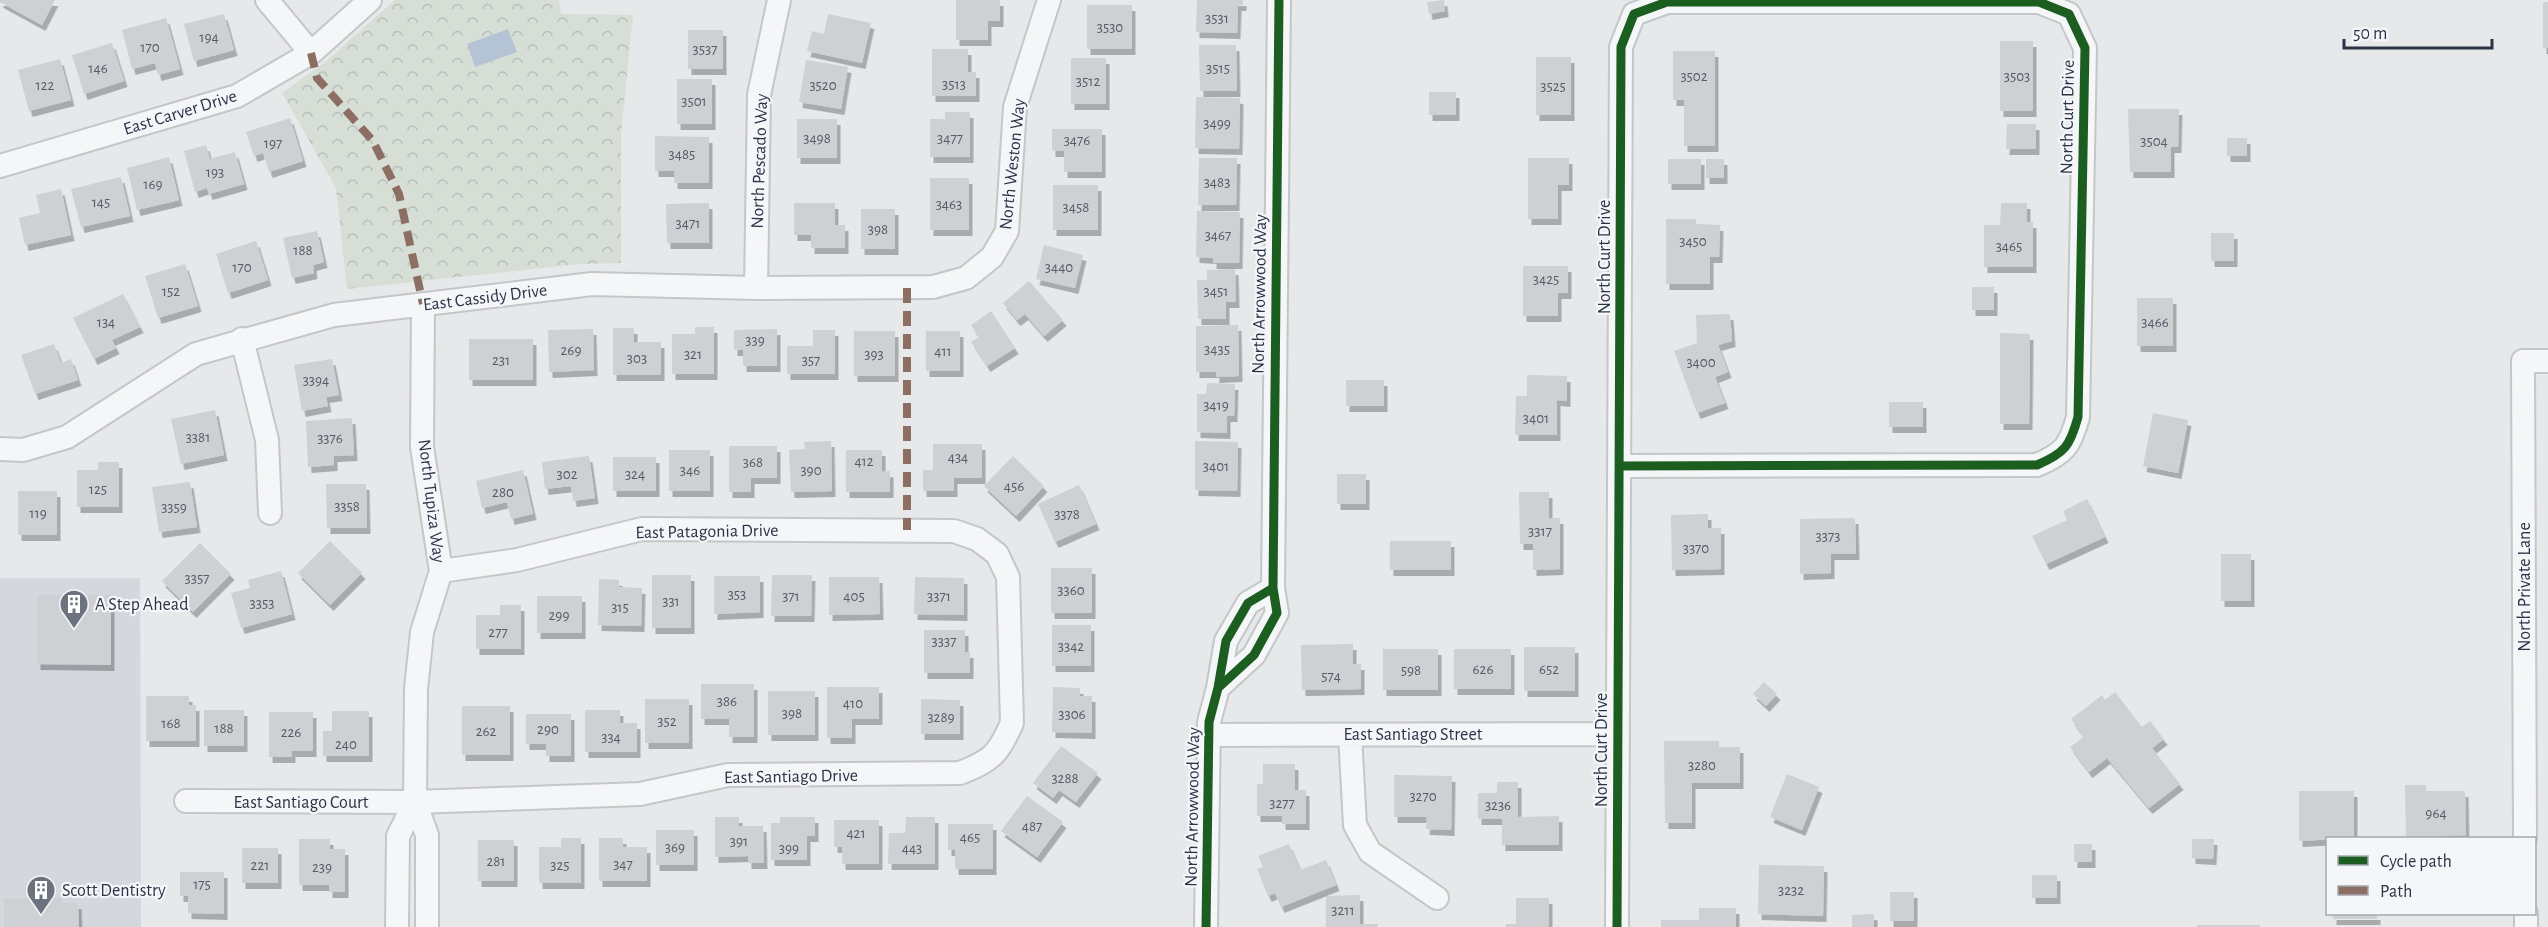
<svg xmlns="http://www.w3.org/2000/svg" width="2548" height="927" viewBox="0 0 2548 927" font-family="'Alegreya Sans',sans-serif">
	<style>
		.built { fill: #d4d7dd }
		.park { fill: url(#park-crowns) }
		.water { fill: #b4c4d5 }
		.building { fill: #ced0d3; filter: url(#shadow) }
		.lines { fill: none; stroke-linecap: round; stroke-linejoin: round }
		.minor-casing { stroke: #c4c6c8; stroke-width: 26 }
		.minor { stroke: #f5f6f7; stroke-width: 22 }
		.quiet { stroke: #8d6e63; stroke-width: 8; stroke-dasharray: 15 8; stroke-linecap: butt }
		.cycleway-casing { stroke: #f4f6f9; stroke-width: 13 }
		.cycleway { stroke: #1b5e20; stroke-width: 9 }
		.labels { text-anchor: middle; stroke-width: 4.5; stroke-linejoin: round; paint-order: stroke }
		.number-label { font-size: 15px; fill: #545c69 }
		.street-label { font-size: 18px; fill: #2b3445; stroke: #f4f6f9 }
		.poi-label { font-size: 18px; fill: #2b3445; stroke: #f4f6f9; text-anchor: start }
	</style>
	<defs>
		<pattern id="park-crowns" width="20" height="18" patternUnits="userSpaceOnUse" patternTransform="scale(1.5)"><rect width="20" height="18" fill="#d6ded6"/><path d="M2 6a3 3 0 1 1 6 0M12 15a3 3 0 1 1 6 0" fill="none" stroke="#b8bfb9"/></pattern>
		<filter id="shadow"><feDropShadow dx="3.5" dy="6" stdDeviation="0" flood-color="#0004"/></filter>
	</defs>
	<rect width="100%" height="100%" fill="#e6e8ea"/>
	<path class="built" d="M0,578H140L141,927H0Z"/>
	<path class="park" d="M395,0H559L561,14L633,15L621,133V263L579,264L347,289L336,188L282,93L324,63Z"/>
	<path class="water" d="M508,29L517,52L475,67L467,44Z"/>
	<path class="building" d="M0,0H55L42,25L0,2Z
		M956,0H1000V21H988V40H956Z
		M1197,0H1243V5H1238L1237,33L1196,32Z
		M1444,0L1445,11L1429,14L1427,2Z
		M2543,2H2548V48H2543Z
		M1087,5H1132V49H1087Z
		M224,14L234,50L194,61L184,24Z
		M828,14L871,23L862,63L807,51L812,31L824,34Z
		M166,18L180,69L158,75L155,63L132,69L122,30Z
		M688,30H723V69H688Z
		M2000,41H2033V111H2000Z
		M112,43L124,81L84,94L72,55Z
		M1199,45H1236L1237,91H1200Z
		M932,49H968V72H976V96H932Z
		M1673,51H1715V146H1684V100H1673Z
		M1536,57H1571V115H1536Z
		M1071,58H1106V104H1071Z
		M60,59L71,100L29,111L18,70Z
		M806,60L848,67L841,109L799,102Z
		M677,79H712V124H677Z
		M1429,92H1456V115H1429Z
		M1196,97L1240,98L1239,149L1195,148Z
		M2128,109H2179L2178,147H2171V172H2130Z
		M945,112H970V157H930V119H945Z
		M290,118L303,161L269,172L263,153L254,156L246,132Z
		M797,119H837V158H797Z
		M2007,124H2036V149H2006Z
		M1052,129H1102V172H1064V151H1052Z
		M655,136L709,137V183H674V171H655Z
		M2227,138H2247V156H2227Z
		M206,145L210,159L235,152L244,184L209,194L207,188L195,192L184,151Z
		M169,157L179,200L137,210L127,168Z
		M1199,158H1237L1236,205H1198Z
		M1528,158H1569V185H1558V219H1528Z
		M1668,159H1701V184H1668Z
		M1706,159H1724V178H1706Z
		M121,177L130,216L81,227L71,189Z
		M930,178H969V230H930Z
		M1053,185H1098V230H1053Z
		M61,189L71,235L25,245L19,218L40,213L36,195Z
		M709,203V243H667L666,204Z
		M794,203H835V225H845V248H811V235H794Z
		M2001,203H2027V222H2033V267H1984V225H2000Z
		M861,209H895V249H861Z
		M1197,211L1240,212L1239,263H1213V258L1196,257Z
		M1666,219H1696V224L1720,225L1719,257H1710V284H1666Z
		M317,231L324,262L313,265L314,273L292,278L283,238Z
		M2211,233H2234V261H2211Z
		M256,241L268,280L228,293L216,254Z
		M1044,245L1083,255L1075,288L1036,279Z
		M185,264L198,306L158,318L145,276Z
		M1523,266H1568V293H1558V316H1523Z
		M1235,269L1236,302H1226V319H1198L1197,280H1207V270Z
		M1029,281L1063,320L1044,336L1025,314L1017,320L1003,303Z
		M1972,287H1994V310H1972Z
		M123,294L140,327L112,340L116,348L94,359L73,318Z
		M2137,298H2173V346H2137Z
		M991,311L1015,348L987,366L971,342L979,337L971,325Z
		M1730,314L1732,341L1718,345L1728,372L1715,377L1725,403L1697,413L1674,351L1697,343L1696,315Z
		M1238,325L1239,376L1216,377V372H1196V326Z
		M695,327H714V374H672V334H695Z
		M613,328H634V342H661V375H613Z
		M593,329L594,370L549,372L548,330Z
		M777,329V366H743V350H734V330Z
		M813,330H835V374H787V346H813Z
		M854,331H895V376H854Z
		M926,331H960V371H926Z
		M2000,333L2030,334L2029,424H2000Z
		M469,339H533V380H469Z
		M54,344L61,363L71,359L78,380L35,394L21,355Z
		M332,359L339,395L326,397L328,406L302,411L294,365Z
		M1527,375L1567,376V401L1557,400V435H1515L1516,396H1527Z
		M1346,380H1384V406H1346Z
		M1207,383L1235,384L1234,416H1227V433L1197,432V394H1206Z
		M1889,402H1923V427H1889Z
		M215,410L224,455L181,464L171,419Z
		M2153,413L2188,420L2178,473L2143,466Z
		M352,418L354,455L334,456V465L308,467L306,421Z
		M831,441L832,491L791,492L789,450L805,449L804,442Z
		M1195,441L1238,442L1237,491L1195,490Z
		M933,444H982V478H954V491H923V470H933Z
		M729,446H777V478H751V492H729Z
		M669,450H710V491H669Z
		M846,450H882V472L890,471V492H846Z
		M589,456L595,498L573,501L571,486L545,489L542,462Z
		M1013,456L1044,486L1016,516L984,486Z
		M613,457H656V491H613Z
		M98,462H119V507H77V470H98Z
		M523,470L533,514L511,519L507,502L482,508L476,481Z
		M1337,474H1366V504H1337Z
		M190,482L197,527L159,532L152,487Z
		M326,484H366L367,528H327Z
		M1079,485L1096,524L1055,542L1038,504Z
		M18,491H57V535H18Z
		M1519,492H1549V518H1560V569L1533,570V544H1520Z
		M2087,499L2105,537L2046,564L2032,536L2067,520L2063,511Z
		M1708,514V528H1721V569L1672,570L1671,515Z
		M1855,518L1856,554H1831V573L1800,574V519Z
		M330,541L362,573L330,605L298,573Z
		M1390,541H1451V570H1390Z
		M200,543L231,574L193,612L162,581Z
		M2221,554H2251V601H2221Z
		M1051,568H1092V613H1051Z
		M281,571L292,614L241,628L231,593L250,588L248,580Z
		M652,575H691V628H652Z
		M772,575H812L811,616H771Z
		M714,576H760V612L714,614Z
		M829,577H879L880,614L829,615Z
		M915,577L964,578V615L914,614Z
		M599,579L619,580V587L642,588L641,626L598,625Z
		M37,595H111V665L37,664Z
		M537,596H582V633H537Z
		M500,605H521V649H476V615H500Z
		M1052,625H1091V666H1052Z
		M924,630H965V652H970V673H924Z
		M1353,644V664H1361V689L1302,690L1301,645Z
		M1524,647H1575V691H1524Z
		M1383,649H1438V690H1383Z
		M1454,649H1511V689H1454Z
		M1764,682L1777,694L1766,706L1753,694Z
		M701,684H754V737H729V719H701Z
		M827,687H879V719H852V738H827Z
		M1053,687L1080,688V696H1092V733L1052,732Z
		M768,691H815V735H768Z
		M2115,692L2142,727L2150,721L2164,739L2152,748L2180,784L2149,808L2107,758L2089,772L2070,747L2084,737L2071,719L2102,695L2105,700Z
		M146,696H189V705H196V741H146Z
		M645,699H689V743H645Z
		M921,699L960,700V734H921Z
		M462,706H510V755H462Z
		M204,710H244V746H204Z
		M585,710H620V723H637V752H585Z
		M332,711H369V756H323V731H332Z
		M269,712H313V751H292V757H269Z
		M526,714H571V756H546V744H526Z
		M1664,741H1719V747H1740V783H1692V823H1665Z
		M1061,746L1098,773L1076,802L1059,790L1053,798L1033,783Z
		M1263,764H1295V790H1306V824H1282V816H1257V784H1263Z
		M1787,774L1819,787L1802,830L1770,817Z
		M1394,775L1452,776L1451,830L1426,829L1427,817H1394Z
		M1497,782H1518V817L1559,816V845H1502V819H1478V793H1497Z
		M2405,785H2426V791H2465L2466,835L2406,838Z
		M2299,791H2354V838L2299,841Z
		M1027,796L1063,822L1037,857L1001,831Z
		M715,817H739V826H763L764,863H748V856L715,857Z
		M780,817H815V836H807V860H771V823H780Z
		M906,817H935V864H888L889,833H905Z
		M834,820H879V864H842V847H834Z
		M948,824H993V869H955V850H948Z
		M656,830H694V865H656Z
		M561,838H581V883H539V847H561Z
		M599,838H623V847H647V881H599Z
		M299,839H330V849H345V892H329V885H299Z
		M2192,839H2214L2213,859L2192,858Z
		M478,840H514V881H478Z
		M1289,844L1300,870L1326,860L1336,885L1281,907L1275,893L1268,896L1257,869L1263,867L1258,856Z
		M2074,844H2092V862H2074Z
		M242,848H278V883H242Z
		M1759,865L1824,866L1823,916L1758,914Z
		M180,872H224V914L188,913V896H180Z
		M2032,875H2057V898H2032Z
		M1890,892H1914V921H1890Z
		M1360,895V924H1378V927H1326V896Z
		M4,898H62V903H78L79,927H4Z
		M1516,898H1549V927H1506V924H1516Z
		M1699,908H1736V927H1661V920H1699Z
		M1874,914V927H1852V915Z
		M2333,914H2377V919H2333Z
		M2197,925H2260V927H2197Z"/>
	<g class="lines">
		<g class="minor-casing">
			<path id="minor" d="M267,0L311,53
				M0,166L237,96L311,53L370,0
				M756,288L759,95L779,0
				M242,339L267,440L270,513
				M0,449L23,450L67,437L196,354L334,315L592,284L756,288L933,287L966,278L992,257L1007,231L1015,107L1049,0
				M1273,588L1248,603L1226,641L1218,688L1254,655L1277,613L1273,588L1279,0
				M1209,735L1617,734
				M1350,735L1355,825L1370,852L1437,898
				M186,801L415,802L640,794L728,775L960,773C992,760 998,755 1012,723L1008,577L997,554L977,539L954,531L642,529L517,560L441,571
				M415,802L416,689L422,632L441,571L422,447L423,304
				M2525,838L2523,361H2548
				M2526,914V927
				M397,927L398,836L415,802L427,835V927
				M1206,927L1209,722L1218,688
				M1617,927L1621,47L1634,14L1667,2H2039L2069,14L2085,48L2078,417C2070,446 2065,453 2037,465L1619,466"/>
		</g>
		<use href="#minor" class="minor"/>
		<path class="quiet" d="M311,53L317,78L373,141L399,194L423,304
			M907,288V530"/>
		<g class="cycleway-casing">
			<path id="cycleway" d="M1273,588L1248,603L1226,641L1218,688L1254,655L1277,613L1273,588L1279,0
				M1206,927L1209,722L1218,688
				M1617,927L1621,47L1634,14L1667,2H2039L2069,14L2085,48L2078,417C2070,446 2065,453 2037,465L1619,466"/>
		</g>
		<use href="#cycleway" class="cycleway"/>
	</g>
	<defs>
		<g id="building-pin" transform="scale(1.5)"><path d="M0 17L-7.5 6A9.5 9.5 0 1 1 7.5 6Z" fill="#6c737f" stroke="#f4f6f9"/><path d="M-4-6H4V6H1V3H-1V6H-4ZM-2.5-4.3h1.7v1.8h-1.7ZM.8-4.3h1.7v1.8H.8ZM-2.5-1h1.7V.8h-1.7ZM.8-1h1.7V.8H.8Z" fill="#fff"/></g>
	</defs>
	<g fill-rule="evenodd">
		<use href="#building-pin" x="74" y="604"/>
		<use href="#building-pin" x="41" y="890"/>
	</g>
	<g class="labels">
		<g class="number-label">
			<text x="1217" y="23">3531</text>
			<text x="1110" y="32">3530</text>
			<text x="209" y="42">194</text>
			<text x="150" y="52">170</text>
			<text x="705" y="54">3537</text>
			<text x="98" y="73">146</text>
			<text x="1218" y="73">3515</text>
			<text x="1694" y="81">3502</text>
			<text x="2017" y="81">3503</text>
			<text x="1088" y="86">3512</text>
			<text x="954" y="89">3513</text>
			<text x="45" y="90">122</text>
			<text x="823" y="90">3520</text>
			<text x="1553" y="91">3525</text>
			<text x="694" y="106">3501</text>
			<text x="1217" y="128">3499</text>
			<text x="817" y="143">3498</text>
			<text x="950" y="143">3477</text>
			<text x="1077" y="145">3476</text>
			<text x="2154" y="146">3504</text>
			<text x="273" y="148">197</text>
			<text x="682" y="159">3485</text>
			<text x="215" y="177">193</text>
			<text x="1217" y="187">3483</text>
			<text x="153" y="189">169</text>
			<text x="101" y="207">145</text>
			<text x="949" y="209">3463</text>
			<text x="1076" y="212">3458</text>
			<text x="688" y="228">3471</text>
			<text x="878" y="234">398</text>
			<text x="1218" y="240">3467</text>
			<text x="1693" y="246">3450</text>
			<text x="2009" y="251">3465</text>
			<text x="303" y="255">188</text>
			<text x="242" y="272">170</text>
			<text x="1059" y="272">3440</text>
			<text x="1546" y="284">3425</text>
			<text x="171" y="296">152</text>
			<text x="1216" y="296">3451</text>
			<text x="106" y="327">134</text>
			<text x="2155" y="327">3466</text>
			<text x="755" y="345">339</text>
			<text x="1217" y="354">3435</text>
			<text x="571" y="355">269</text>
			<text x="943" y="356">411</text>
			<text x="693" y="359">321</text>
			<text x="874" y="359">393</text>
			<text x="637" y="363">303</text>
			<text x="501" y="365">231</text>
			<text x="811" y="365">357</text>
			<text x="1701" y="367">3400</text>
			<text x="316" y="385">3394</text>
			<text x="1216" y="410">3419</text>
			<text x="1536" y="423">3401</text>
			<text x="198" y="442">3381</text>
			<text x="330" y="443">3376</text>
			<text x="958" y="462">434</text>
			<text x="864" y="466">412</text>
			<text x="753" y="467">368</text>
			<text x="1216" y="471">3401</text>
			<text x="690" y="475">346</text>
			<text x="811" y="475">390</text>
			<text x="567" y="479">302</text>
			<text x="635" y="479">324</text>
			<text x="1014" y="491">456</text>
			<text x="98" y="494">125</text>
			<text x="503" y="497">280</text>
			<text x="347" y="511">3358</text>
			<text x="174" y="512">3359</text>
			<text x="38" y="518">119</text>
			<text x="1067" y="519">3378</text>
			<text x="1540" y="536">3317</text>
			<text x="1828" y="541">3373</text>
			<text x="1696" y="553">3370</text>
			<text x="197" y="583">3357</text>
			<text x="1071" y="595">3360</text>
			<text x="737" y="599">353</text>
			<text x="791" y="601">371</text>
			<text x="854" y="601">405</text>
			<text x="939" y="601">3371</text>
			<text x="671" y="606">331</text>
			<text x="262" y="608">3353</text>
			<text x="620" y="612">315</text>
			<text x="559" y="620">299</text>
			<text x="498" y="637">277</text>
			<text x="944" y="646">3337</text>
			<text x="1071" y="651">3342</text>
			<text x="1483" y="674">626</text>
			<text x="1549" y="674">652</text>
			<text x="1411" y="675">598</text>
			<text x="1331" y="681">574</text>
			<text x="727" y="706">386</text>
			<text x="853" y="708">410</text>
			<text x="792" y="718">398</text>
			<text x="1072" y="719">3306</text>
			<text x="941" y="722">3289</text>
			<text x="667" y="726">352</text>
			<text x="171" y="728">168</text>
			<text x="224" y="733">188</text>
			<text x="548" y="734">290</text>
			<text x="486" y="736">262</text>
			<text x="291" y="737">226</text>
			<text x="611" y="742">334</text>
			<text x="346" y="749">240</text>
			<text x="1702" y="770">3280</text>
			<text x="1065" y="783">3288</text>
			<text x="1423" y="801">3270</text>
			<text x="1282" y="808">3277</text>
			<text x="1498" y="810">3236</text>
			<text x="2436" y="818">964</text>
			<text x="1032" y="831">487</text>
			<text x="856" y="838">421</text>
			<text x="970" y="842">465</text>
			<text x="739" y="846">391</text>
			<text x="675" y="852">369</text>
			<text x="789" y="853">399</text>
			<text x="912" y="853">443</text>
			<text x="496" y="866">281</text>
			<text x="623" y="869">347</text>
			<text x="260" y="870">221</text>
			<text x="560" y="870">325</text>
			<text x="322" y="872">239</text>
			<text x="202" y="889">175</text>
			<text x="1791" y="895">3232</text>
			<text x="1343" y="915">3211</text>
		</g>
		<g class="street-label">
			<text transform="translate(180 112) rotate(-17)" y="6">East Carver Drive</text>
			<text transform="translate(2067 117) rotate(-89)" y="6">North Curt Drive</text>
			<text transform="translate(759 161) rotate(-88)" y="6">North Pescado Way</text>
			<text transform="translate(1012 164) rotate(-84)" y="6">North Weston Way</text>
			<text transform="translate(1604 257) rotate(-90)" y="6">North Curt Drive</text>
			<text transform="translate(1259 294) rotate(-89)" y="6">North Arrowwood Way</text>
			<text transform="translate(485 297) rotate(-7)" y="6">East Cassidy Drive</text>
			<text transform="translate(432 501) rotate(83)" y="6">North Tupiza Way</text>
			<text transform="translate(707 531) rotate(-1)" y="6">East Patagonia Drive</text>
			<text transform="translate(2524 587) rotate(-90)" y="6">North Private Lane</text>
			<text x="1413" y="740">East Santiago Street</text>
			<text transform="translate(1601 750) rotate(-90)" y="6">North Curt Drive</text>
			<text transform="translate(791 776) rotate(-1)" y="6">East Santiago Drive</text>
			<text x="301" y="808">East Santiago Court</text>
			<text transform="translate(1192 807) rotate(-89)" y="6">North Arrowwood Way</text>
		</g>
		<g class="poi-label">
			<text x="95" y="610">A Step Ahead</text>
			<text x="62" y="896">Scott Dentistry</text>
		</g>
	</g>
	<rect x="2326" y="837" width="210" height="78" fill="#f4f6f9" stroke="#a4a8b1" stroke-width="1.5"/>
	<rect x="2338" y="856" width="30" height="9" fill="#1b5e20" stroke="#a4a8b1" stroke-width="1.5"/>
	<text x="2380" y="867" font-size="18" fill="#2b3445">Cycle path</text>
	<rect x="2338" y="886" width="30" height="9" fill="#8d6e63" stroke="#a4a8b1" stroke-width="1.5"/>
	<text x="2380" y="897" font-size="18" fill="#2b3445">Path</text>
	<path d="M2344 39v9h148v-9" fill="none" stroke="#2b3445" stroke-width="3"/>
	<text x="2353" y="39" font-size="18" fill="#2b3445" stroke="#f4f6f9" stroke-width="4.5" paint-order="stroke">50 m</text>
</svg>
